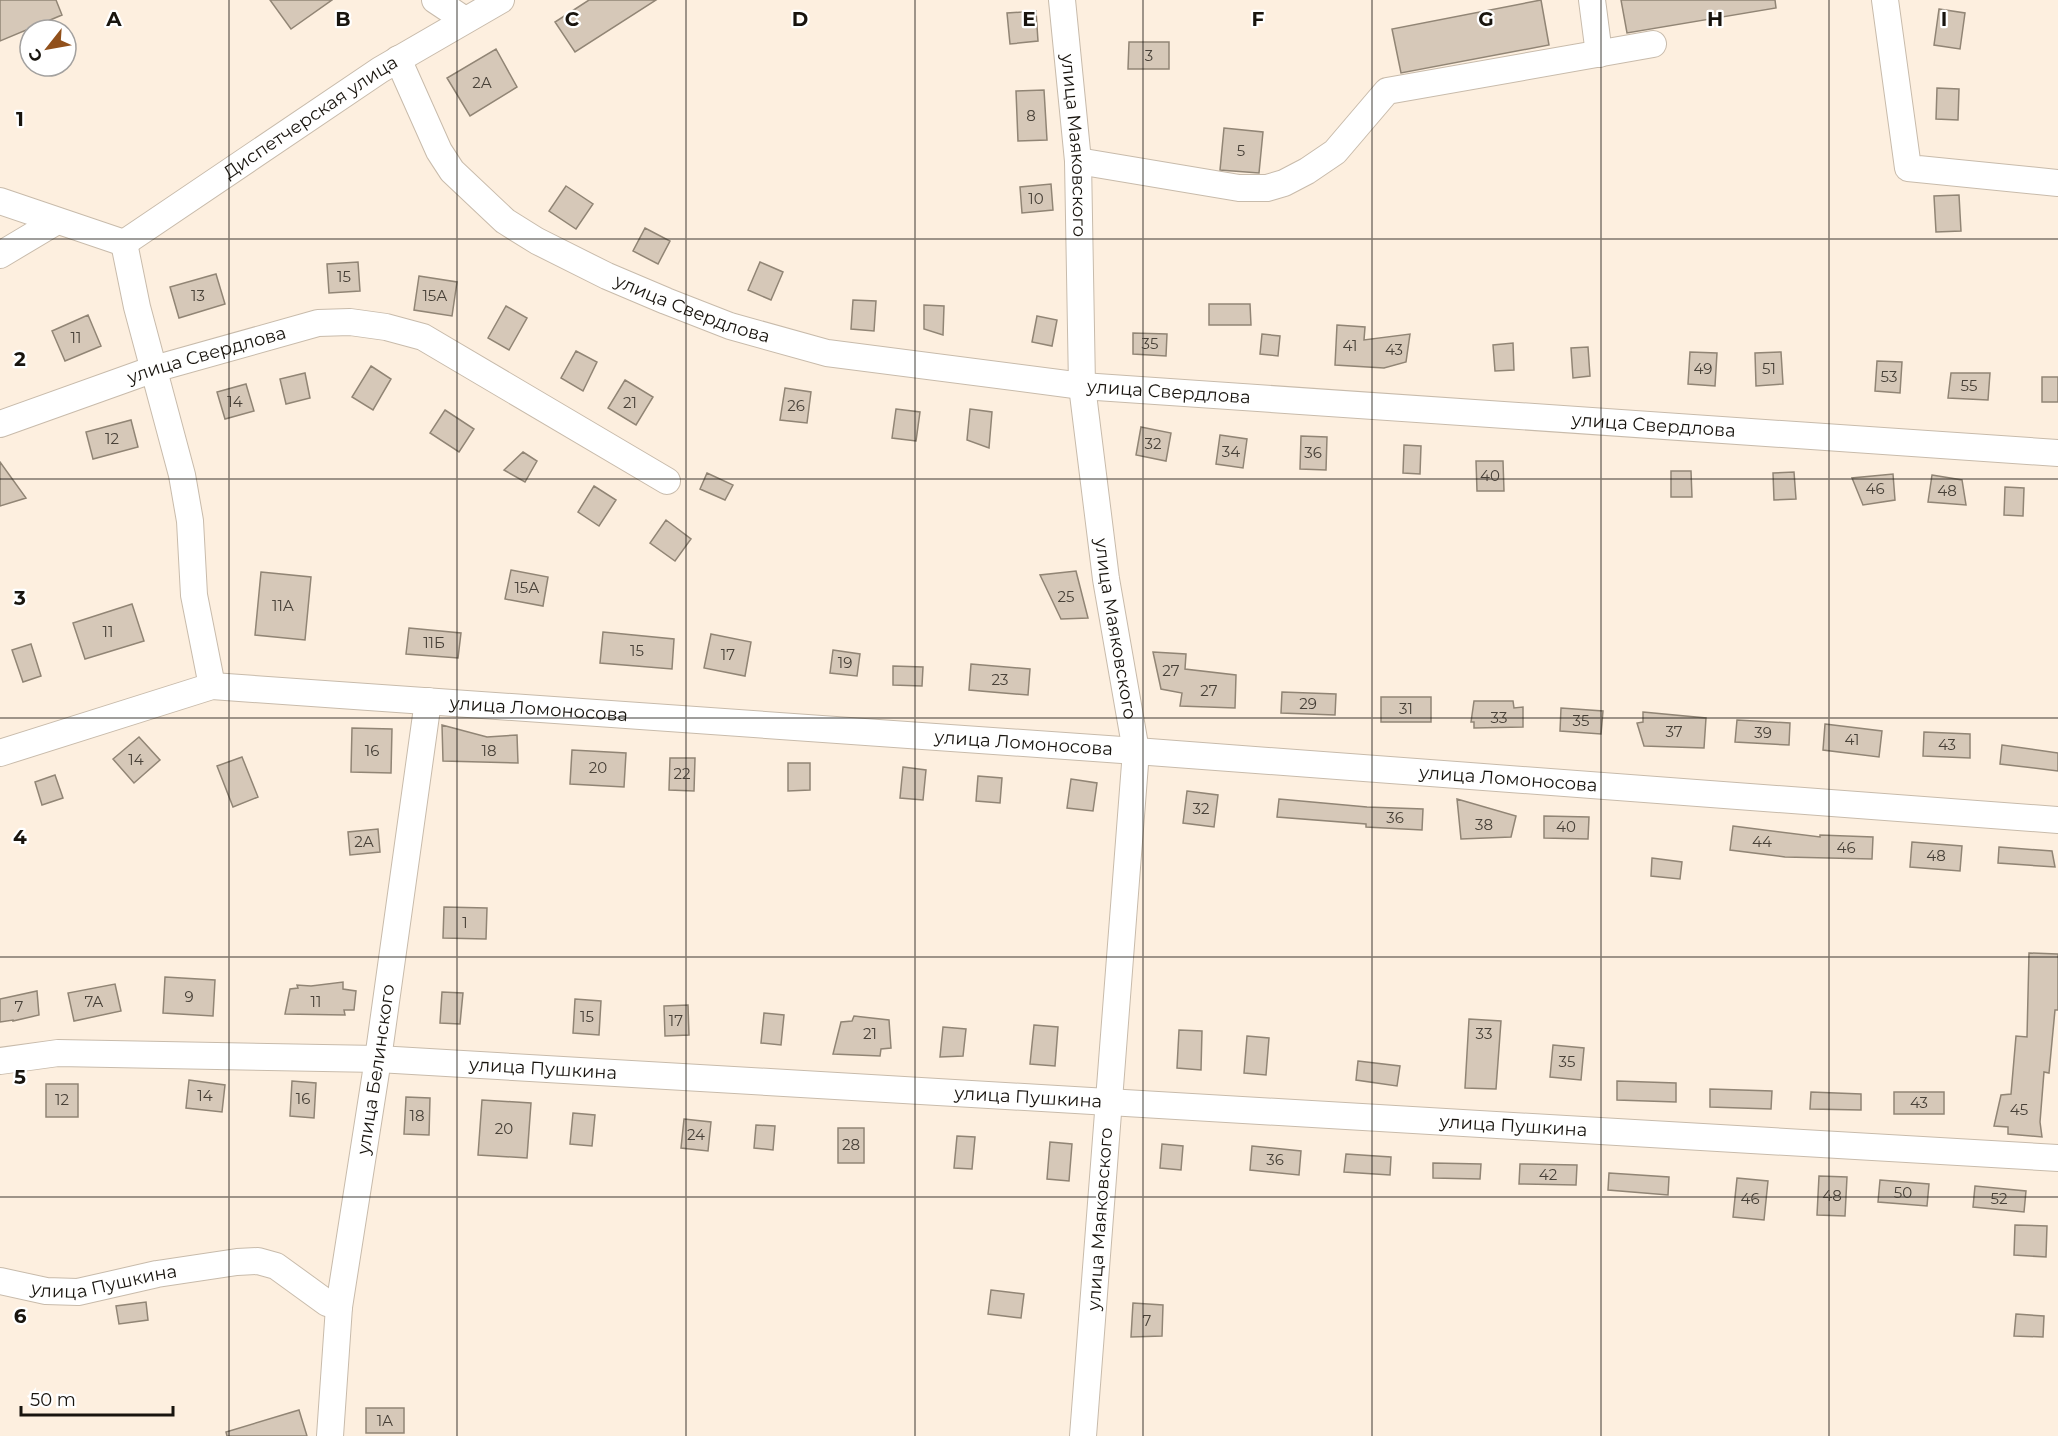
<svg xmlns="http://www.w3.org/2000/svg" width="2058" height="1436" viewBox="0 0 2058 1436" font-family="Montserrat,sans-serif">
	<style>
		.building { fill: #d6c8b8; stroke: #918575; stroke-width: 1.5 }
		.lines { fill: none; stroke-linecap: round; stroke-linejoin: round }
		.minor-casing { stroke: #c8bbab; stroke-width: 28 }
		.minor { stroke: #fff; stroke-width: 26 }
		.grid { fill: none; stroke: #18140e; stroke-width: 1.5; stroke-opacity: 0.55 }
		.labels { text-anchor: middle; stroke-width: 4.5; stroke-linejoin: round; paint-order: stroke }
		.number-label { font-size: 15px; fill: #484138 }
		.street-label { font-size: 18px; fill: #18140e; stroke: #fff }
		.grid-label { font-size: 20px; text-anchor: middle; font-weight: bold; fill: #18140e; stroke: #fff; stroke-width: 4.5; stroke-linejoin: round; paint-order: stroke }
	</style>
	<rect width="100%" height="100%" fill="#fdefdf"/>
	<path class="building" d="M0,0H56L62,15L0,41Z
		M270,0H332L291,29Z
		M589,0H656L575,52L555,22Z
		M1541,0L1549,45L1401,73L1392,29Z
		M1621,0H1775L1776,8L1627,33Z
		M1939,9L1965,13L1960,49L1934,45Z
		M1036,11L1038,41L1010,44L1007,13Z
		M1129,42H1169V69H1128Z
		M496,49L517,87L470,116L447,78Z
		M1937,88L1959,89L1958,120L1936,119Z
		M1044,90L1047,140L1018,141L1016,91Z
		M1224,128L1263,132L1259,173L1220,170Z
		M1051,184L1053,210L1022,213L1020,187Z
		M566,186L593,204L576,229L549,211Z
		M1959,195L1961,231L1936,232L1934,196Z
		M645,228L670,241L658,264L633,251Z
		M358,262L360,291L329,293L327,264Z
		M760,262L783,272L771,300L748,290Z
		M216,274L225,304L179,318L170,287Z
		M419,276L457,282L452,316L414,310Z
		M853,300L876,301L874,331L851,329Z
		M1209,304H1250L1251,325H1209Z
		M924,305L944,306L943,335L924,329Z
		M506,306L527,318L509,350L488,338Z
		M88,315L101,346L65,361L52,331Z
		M1037,316L1057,320L1052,346L1032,342Z
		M1337,325L1365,327L1364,340L1410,334L1406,362L1384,368L1335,365Z
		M1133,333L1167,334L1166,356L1133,354Z
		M1262,334L1280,336L1278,356L1260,354Z
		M1513,343L1514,370L1495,371L1493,345Z
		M1588,347L1590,376L1573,378L1571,348Z
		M576,351L597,362L583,391L561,378Z
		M1690,352L1717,353L1715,386L1688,384Z
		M1781,352L1783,384L1756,386L1755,353Z
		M1877,361L1902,362L1900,393L1875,391Z
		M371,366L391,379L373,410L352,397Z
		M305,373L310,398L286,404L280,379Z
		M1951,373H1990L1988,400L1948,398Z
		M2042,377H2058V402H2042Z
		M625,380L653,397L636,425L608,408Z
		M246,384L254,411L225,419L217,392Z
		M785,388L811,392L807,423L780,420Z
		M896,409L920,412L916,441L892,438Z
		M970,409L992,412L989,448L967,440Z
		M445,410L474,429L459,452L430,433Z
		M131,420L138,447L93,459L86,432Z
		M1141,427L1171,433L1166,461L1136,455Z
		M1220,435L1247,439L1243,468L1216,464Z
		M1301,436L1327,437L1326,470L1300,469Z
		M1404,445L1421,446L1420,474L1403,473Z
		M523,452L537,461L525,482L504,470Z
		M1476,461H1503L1504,491H1477Z
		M0,462L26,498L0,506Z
		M1671,471H1691L1692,497H1671Z
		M1794,472L1796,499L1774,500L1773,473Z
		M707,473L733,485L725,500L700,489Z
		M1893,474L1895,500L1863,505L1852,478Z
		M1932,475L1962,480L1966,505L1928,502Z
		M594,486L616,500L599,526L578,512Z
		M2005,487L2024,488L2023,516L2004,515Z
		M666,520L691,539L675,561L650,543Z
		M511,570L548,577L543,606L505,599Z
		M1076,571L1088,618L1061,619L1040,575Z
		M261,572L311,577L305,640L255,635Z
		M132,604L144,641L85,659L73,623Z
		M409,628L461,633L458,658L406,654Z
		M603,632L674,639L672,669L600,663Z
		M711,634L751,642L745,676L704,668Z
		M31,644L41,676L23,682L12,650Z
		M833,650L860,654L857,676L830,673Z
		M1153,652L1186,654L1185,669L1236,675L1235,708L1180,706L1182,693L1161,689Z
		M971,664L1030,669L1028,695L969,690Z
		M893,666L923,667L922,686L893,685Z
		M1282,692L1336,694L1335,715L1281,713Z
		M1381,697H1431V722H1381Z
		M1474,701H1513L1514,708L1523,707V727L1474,728V722H1471Z
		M1561,708L1603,711L1601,734L1560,731Z
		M1643,712L1706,718L1704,748L1644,746L1637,723L1643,722Z
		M1737,720L1790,723L1789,745L1735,742Z
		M1825,724L1882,731L1879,757L1823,750Z
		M442,725L487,737L517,735L518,763L443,761Z
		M352,728L392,729L391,773L351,772Z
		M1924,732L1970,734V758L1923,756Z
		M139,737L160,760L134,783L113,759Z
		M2002,745L2058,753V771L2000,764Z
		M572,750L626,753L624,787L570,784Z
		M242,757L258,797L233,807L217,766Z
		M670,758H695L694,791L669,790Z
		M788,763H810V790L788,791Z
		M903,767L926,770L923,800L900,798Z
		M55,775L63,798L42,805L35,782Z
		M978,776L1002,778L1000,803L976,801Z
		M1071,779L1097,783L1093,811L1067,808Z
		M1187,791L1218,795L1214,827L1183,823Z
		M1279,799L1367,807L1423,809L1422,830L1366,827V824L1277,817Z
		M1457,799L1516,816L1511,837L1461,839Z
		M1544,816L1589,817L1588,839L1544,838Z
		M1733,826L1820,837V835L1873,837L1872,859L1785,857L1730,850Z
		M378,829L380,852L350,855L348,832Z
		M1912,842L1962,846L1960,871L1910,867Z
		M1999,847L2052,851L2055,867L1998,863Z
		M1652,858L1682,862L1680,879L1651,876Z
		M444,907L487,908L486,939L443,938Z
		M2029,953L2058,954V1010H2055L2049,1073L2044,1072L2040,1122L2042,1137L2008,1134V1127L1994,1126L2001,1095L2011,1094L2016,1036L2027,1037Z
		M165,977L215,980L213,1016L163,1013Z
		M343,982V989L356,991L354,1010H344L345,1015L285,1014L290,989L298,988L297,985L311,986Z
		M115,984L121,1011L74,1021L68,993Z
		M37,991L39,1015L13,1021V1020L0,1022V999Z
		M442,992L463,993L460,1024L440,1023Z
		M575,999L601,1001L599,1035L573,1033Z
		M688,1005L689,1035L665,1036L664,1006Z
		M764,1013L784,1015L781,1045L761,1043Z
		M854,1016L889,1020L891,1048L881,1049L880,1056L833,1054L841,1022L852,1021Z
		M1469,1019L1501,1021L1496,1089L1465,1088Z
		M1034,1025L1058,1027L1055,1066L1030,1064Z
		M943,1027L966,1029L963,1056L940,1057Z
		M1179,1030L1202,1031L1201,1070L1177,1068Z
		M1247,1036L1269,1038L1266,1075L1244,1073Z
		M1553,1045L1584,1048L1581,1080L1550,1077Z
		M1358,1061L1400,1066L1397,1086L1356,1080Z
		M189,1080L225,1085L222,1112L186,1108Z
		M292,1081L316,1083L314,1118L290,1116Z
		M1617,1081L1676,1083V1102L1617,1100Z
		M46,1084H78V1117H46Z
		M1710,1089L1772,1091L1771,1109L1710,1107Z
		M1811,1092L1861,1094V1110L1810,1109Z
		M1894,1092H1944V1114H1894Z
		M406,1097L430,1098L429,1135L404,1134Z
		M482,1100L531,1103L527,1158L478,1155Z
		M573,1113L595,1115L592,1146L570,1144Z
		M684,1119L711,1122L708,1151L681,1148Z
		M756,1125L775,1126L773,1150L754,1148Z
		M838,1128H864V1163H838Z
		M957,1136L975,1137L972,1169L954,1168Z
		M1050,1142L1072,1144L1069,1181L1047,1179Z
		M1162,1144L1183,1146L1181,1170L1160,1168Z
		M1252,1146L1301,1151L1299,1175L1250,1170Z
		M1346,1154L1391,1157L1390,1175L1344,1172Z
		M1433,1163L1481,1164L1480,1179L1433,1178Z
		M1520,1164L1577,1165L1576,1185L1519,1184Z
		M1609,1173L1669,1177L1668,1195L1608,1190Z
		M1819,1176L1847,1177L1845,1216L1817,1215Z
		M1737,1178L1768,1181L1764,1220L1733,1217Z
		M1880,1180L1929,1184L1927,1206L1878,1202Z
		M1975,1186L2026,1191L2024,1212L1973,1207Z
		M2015,1225L2047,1226L2046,1257L2014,1255Z
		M991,1290L1024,1294L1021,1318L988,1314Z
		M146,1302L148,1320L119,1324L116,1306Z
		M1133,1303L1163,1305L1162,1336L1131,1337Z
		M2016,1314L2044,1316L2043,1337L2014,1336Z
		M366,1408H404V1433H366Z
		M299,1410L307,1436H227L226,1432Z"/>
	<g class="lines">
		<g class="minor-casing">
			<g id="minor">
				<path d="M435,0L465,20"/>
				<path id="s1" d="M1062,0L1078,161L1082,386L1106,579L1136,751L1083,1436"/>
				<path d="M1592,0L1599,54"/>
				<path d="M1885,0L1908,168L2058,183"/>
				<path id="s2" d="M398,59L439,151L452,171L505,221L537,241L607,276L666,301L730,326L827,353L1082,386L2058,453"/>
				<path d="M1078,161L1239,188H1267L1284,183L1307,171L1335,152L1387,91L1653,44"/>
				<path d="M0,201L124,243"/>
				<path d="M124,243L137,307L182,475L190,521L194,595L212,686"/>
				<path id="s3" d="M124,243L380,70L501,0"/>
				<path d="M0,255L57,221"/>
				<path id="s4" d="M0,424L154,369L318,323L350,322L386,327L423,337L667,481"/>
				<path id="s5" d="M0,753L212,686L1136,751L2058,820"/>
				<path id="s6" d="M0,1061L58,1053L378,1059L2058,1158"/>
				<path id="s7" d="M0,1281L46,1291L78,1292L157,1274L237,1262L258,1261L276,1266L327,1303L339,1307"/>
				<path id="s8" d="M330,1436L339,1307L378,1059L428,701"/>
			</g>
		</g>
		<use href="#minor" class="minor"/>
	</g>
	<path class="grid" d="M229,0V1436M457,0V1436M686,0V1436M915,0V1436M1143,0V1436M1372,0V1436M1601,0V1436M1829,0V1436M0,239H2058M0,479H2058M0,718H2058M0,957H2058M0,1197H2058"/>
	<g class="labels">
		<g class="number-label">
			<text x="1149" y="61">3</text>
			<text x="482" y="88">2А</text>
			<text x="1031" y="121">8</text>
			<text x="1241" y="156">5</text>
			<text x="1036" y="204">10</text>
			<text x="344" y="282">15</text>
			<text x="198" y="301">13</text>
			<text x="435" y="301">15А</text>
			<text x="76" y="343">11</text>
			<text x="1150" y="349">35</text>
			<text x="1350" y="351">41</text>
			<text x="1394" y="355">43</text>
			<text x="1703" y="374">49</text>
			<text x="1769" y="374">51</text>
			<text x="1889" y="382">53</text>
			<text x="1969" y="391">55</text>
			<text x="235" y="407">14</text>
			<text x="630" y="408">21</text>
			<text x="796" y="411">26</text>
			<text x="112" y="444">12</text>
			<text x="1153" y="449">32</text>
			<text x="1231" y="457">34</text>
			<text x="1313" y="458">36</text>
			<text x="1490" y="481">40</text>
			<text x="1875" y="494">46</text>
			<text x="1947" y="496">48</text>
			<text x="527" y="593">15А</text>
			<text x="1066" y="602">25</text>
			<text x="283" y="611">11А</text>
			<text x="108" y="637">11</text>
			<text x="434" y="648">11Б</text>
			<text x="637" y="656">15</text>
			<text x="728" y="660">17</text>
			<text x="845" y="668">19</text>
			<text x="1171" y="676">27</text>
			<text x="1000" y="685">23</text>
			<text x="1209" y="696">27</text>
			<text x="1308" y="709">29</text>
			<text x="1406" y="714">31</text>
			<text x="1499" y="723">33</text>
			<text x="1581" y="726">35</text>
			<text x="1674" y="737">37</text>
			<text x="1763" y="738">39</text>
			<text x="1852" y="745">41</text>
			<text x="1947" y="750">43</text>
			<text x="372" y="756">16</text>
			<text x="489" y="756">18</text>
			<text x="136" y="765">14</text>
			<text x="598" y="773">20</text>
			<text x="682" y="779">22</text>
			<text x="1201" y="814">32</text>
			<text x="1395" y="823">36</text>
			<text x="1484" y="830">38</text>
			<text x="1566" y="832">40</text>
			<text x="364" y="847">2А</text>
			<text x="1762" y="847">44</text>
			<text x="1846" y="853">46</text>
			<text x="1936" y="861">48</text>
			<text x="465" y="928">1</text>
			<text x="189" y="1002">9</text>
			<text x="94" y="1007">7А</text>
			<text x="316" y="1007">11</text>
			<text x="19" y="1012">7</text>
			<text x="587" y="1022">15</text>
			<text x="676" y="1026">17</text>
			<text x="870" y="1039">21</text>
			<text x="1484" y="1039">33</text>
			<text x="1567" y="1067">35</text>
			<text x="205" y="1101">14</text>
			<text x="303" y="1104">16</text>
			<text x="62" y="1105">12</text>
			<text x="1919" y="1108">43</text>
			<text x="2019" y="1115">45</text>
			<text x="417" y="1121">18</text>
			<text x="504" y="1134">20</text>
			<text x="696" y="1140">24</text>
			<text x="851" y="1150">28</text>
			<text x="1275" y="1165">36</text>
			<text x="1548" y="1180">42</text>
			<text x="1903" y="1198">50</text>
			<text x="1832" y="1201">48</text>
			<text x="1750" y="1204">46</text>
			<text x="1999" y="1204">52</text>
			<text x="1147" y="1326">7</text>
			<text x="385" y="1426">1А</text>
		</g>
		<g class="street-label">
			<text dy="6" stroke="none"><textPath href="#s3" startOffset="225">Диспетчерская улица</textPath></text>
			<text dy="6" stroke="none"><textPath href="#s1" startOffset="146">улица Маяковского</textPath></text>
			<text dy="6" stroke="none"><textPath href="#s2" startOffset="405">улица Свердлова</textPath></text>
			<text dy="6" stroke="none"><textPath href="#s4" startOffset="218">улица Свердлова</textPath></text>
			<text dy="6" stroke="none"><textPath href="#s2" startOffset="891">улица Свердлова</textPath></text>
			<text dy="6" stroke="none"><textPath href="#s2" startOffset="1377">улица Свердлова</textPath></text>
			<text dy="6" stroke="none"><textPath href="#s1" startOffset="632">улица Маяковского</textPath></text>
			<text dy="6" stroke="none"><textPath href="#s5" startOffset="550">улица Ломоносова</textPath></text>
			<text dy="6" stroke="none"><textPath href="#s5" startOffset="1036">улица Ломоносова</textPath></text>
			<text dy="6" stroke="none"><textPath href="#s5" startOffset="1522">улица Ломоносова</textPath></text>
			<text dy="6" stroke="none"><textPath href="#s8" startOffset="370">улица Белинского</textPath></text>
			<text dy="6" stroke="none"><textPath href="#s6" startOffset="544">улица Пушкина</textPath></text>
			<text dy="6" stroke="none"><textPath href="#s6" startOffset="1030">улица Пушкина</textPath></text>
			<text dy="6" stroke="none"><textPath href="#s6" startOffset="1516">улица Пушкина</textPath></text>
			<text transform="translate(1100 1219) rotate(-86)" y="6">улица Маяковского</text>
			<text dy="6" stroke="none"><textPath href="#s7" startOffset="106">улица Пушкина</textPath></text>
		</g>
	</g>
	<g class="grid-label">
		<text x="114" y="26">A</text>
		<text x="343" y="26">B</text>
		<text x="572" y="26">C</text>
		<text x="800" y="26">D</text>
		<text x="1029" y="26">E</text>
		<text x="1258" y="26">F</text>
		<text x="1486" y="26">G</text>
		<text x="1715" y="26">H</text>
		<text x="1944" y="26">I</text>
		<text x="20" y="126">1</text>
		<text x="20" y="366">2</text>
		<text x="20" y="605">3</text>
		<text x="20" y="844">4</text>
		<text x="20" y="1084">5</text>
		<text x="20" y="1323">6</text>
	</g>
	<g transform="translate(48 48) rotate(239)"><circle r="28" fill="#ffffff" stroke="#a3a19f" stroke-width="1.5"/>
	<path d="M0-4.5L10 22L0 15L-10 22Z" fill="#91501b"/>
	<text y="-9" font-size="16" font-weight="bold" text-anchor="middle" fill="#18140e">С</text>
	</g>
	<path d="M21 1406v9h152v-9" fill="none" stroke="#18140e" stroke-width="3"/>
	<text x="30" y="1406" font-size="18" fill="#18140e" stroke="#ffffff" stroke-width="4.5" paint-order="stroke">50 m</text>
</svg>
